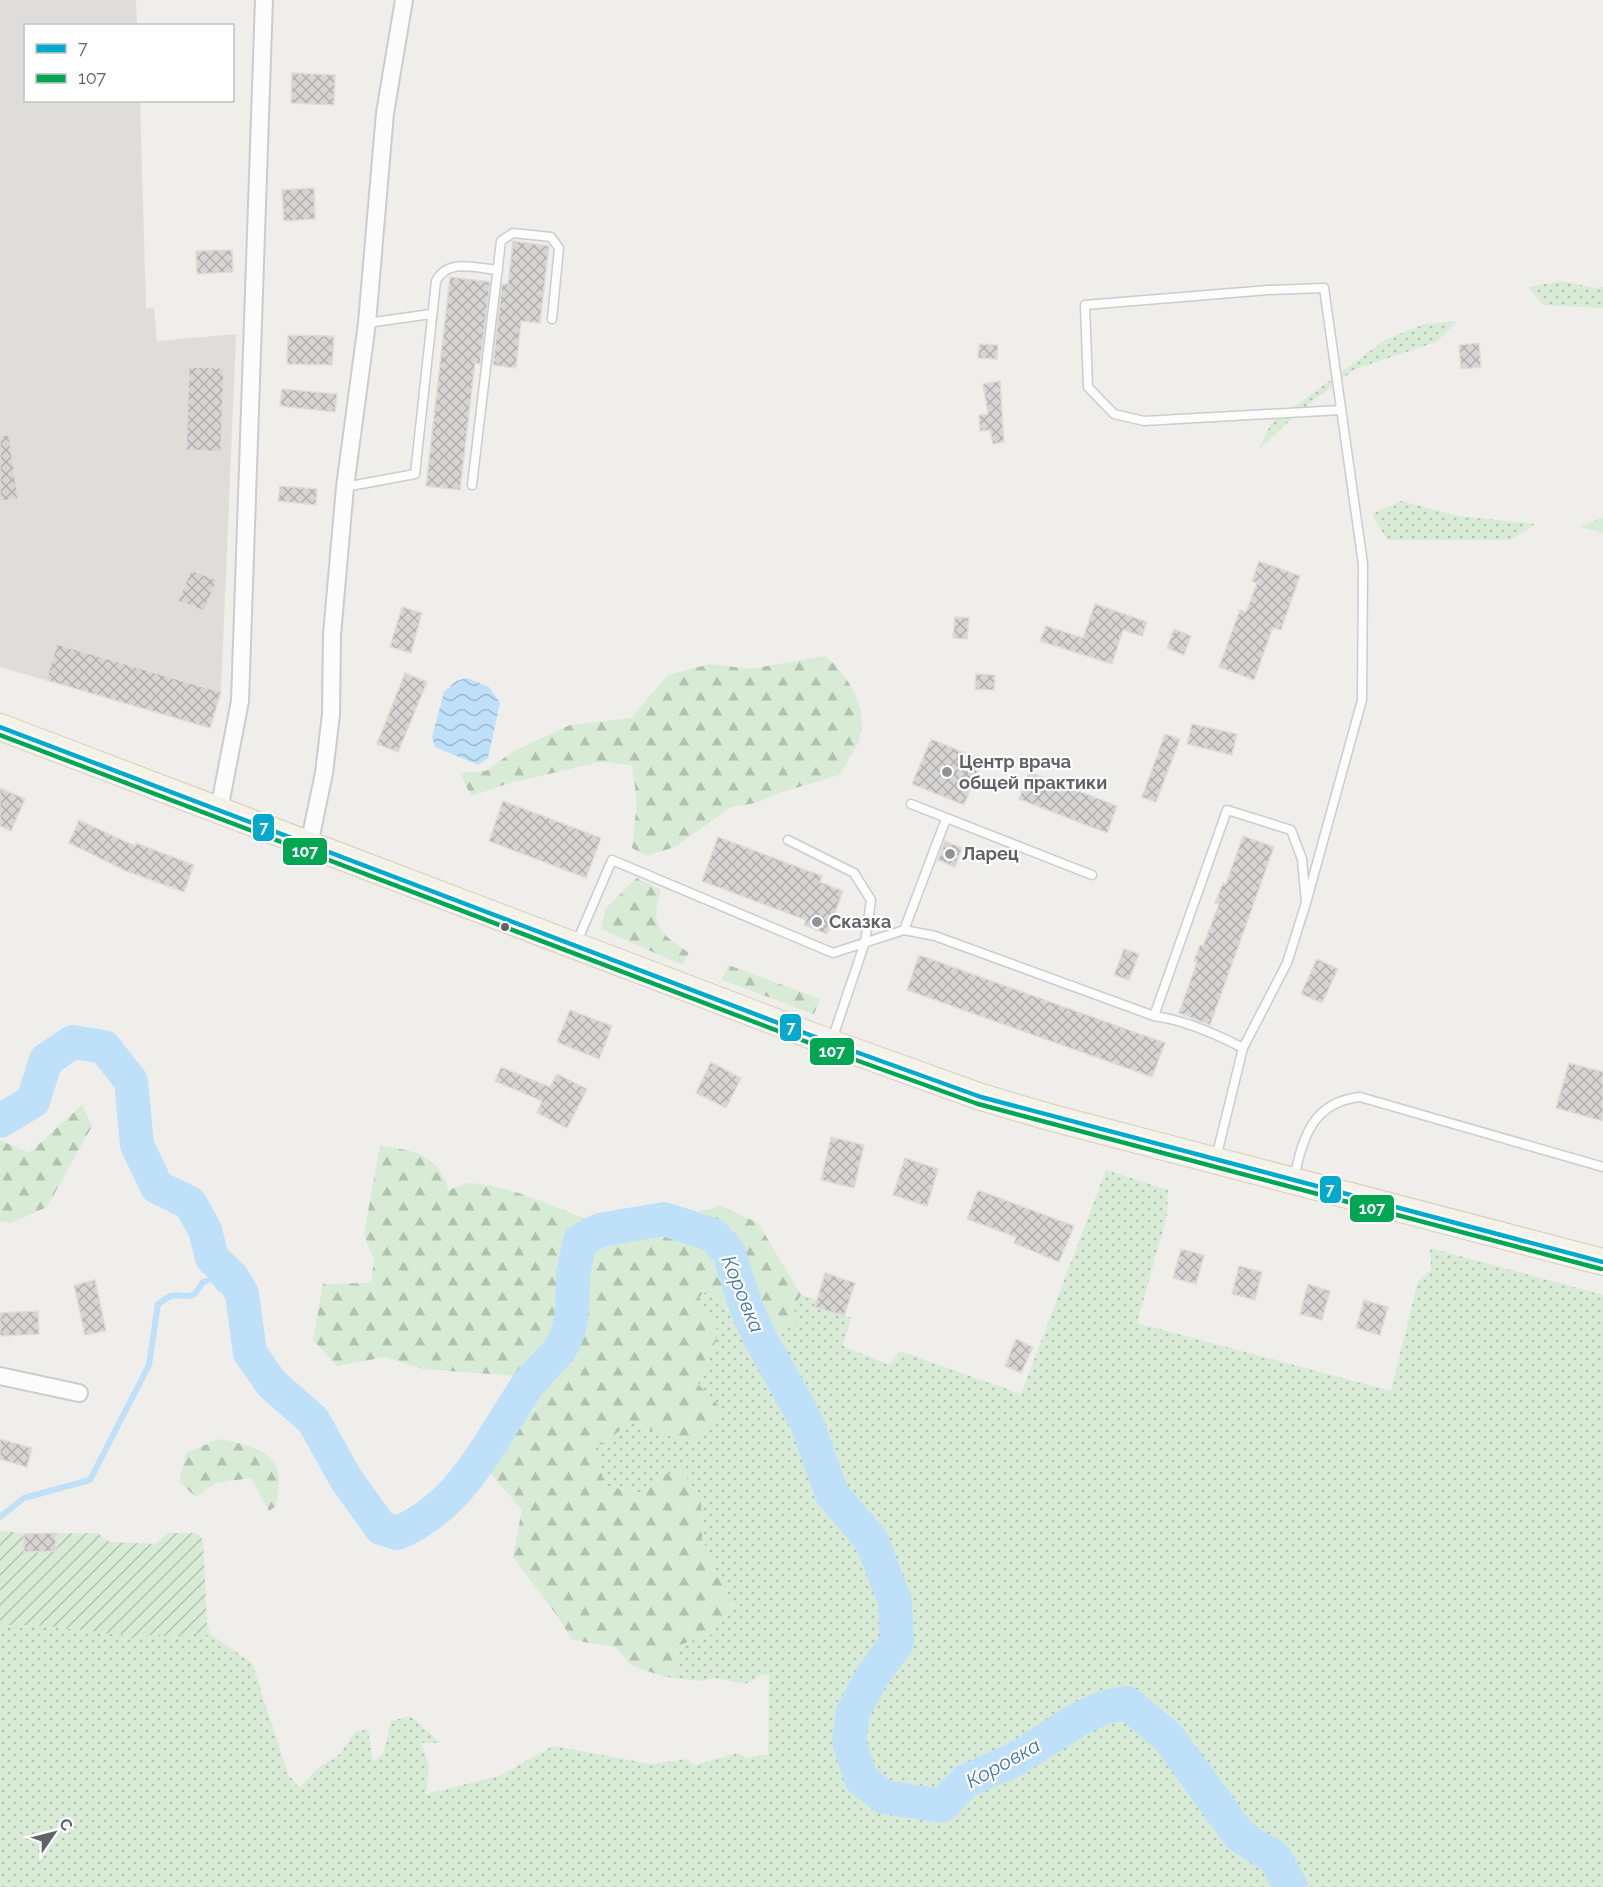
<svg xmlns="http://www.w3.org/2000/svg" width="1603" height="1887" viewBox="0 0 1603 1887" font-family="Raleway,sans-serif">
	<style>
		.industrial { fill: #dfddda }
		.grass { fill: url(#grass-dots) }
		.forest { fill: url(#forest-firs) }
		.garden { fill: url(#garden-furrows) }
		.water { fill: url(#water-waves) }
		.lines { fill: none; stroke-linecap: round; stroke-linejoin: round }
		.stream { stroke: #bfe0f9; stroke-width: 6 }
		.river { stroke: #bfe0f9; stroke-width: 34 }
		.building { fill: url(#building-cross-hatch); stroke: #deddd9; stroke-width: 1.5 }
		.lane-casing { stroke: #cbcccc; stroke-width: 11 }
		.street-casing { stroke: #cbcccc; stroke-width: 20 }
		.primary-casing { stroke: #d7ceb8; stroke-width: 28 }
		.lane { stroke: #fdfcfc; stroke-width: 8 }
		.street { stroke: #fdfcfc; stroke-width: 16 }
		.primary { stroke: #f4f2e9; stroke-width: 26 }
		.bus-1-casing { stroke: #fff; stroke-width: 9 }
		.bus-2-casing { stroke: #fff; stroke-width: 9 }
		.bus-1 { stroke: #00a9ce; stroke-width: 4.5 }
		.bus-2 { stroke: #00a651; stroke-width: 4.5 }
		.poi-dot { fill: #919496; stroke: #fff; stroke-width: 2 }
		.bus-dot { fill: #5f6368; stroke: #fff; stroke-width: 2 }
		.labels { text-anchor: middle; stroke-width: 4.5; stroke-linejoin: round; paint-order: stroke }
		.poi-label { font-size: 18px; font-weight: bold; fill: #5f6368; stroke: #fff; text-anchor: start }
		.water-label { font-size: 20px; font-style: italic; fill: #4174aa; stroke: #fff }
		.line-badge { stroke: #fff; stroke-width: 2 }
		.badge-label { font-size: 16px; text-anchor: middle; font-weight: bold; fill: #fff }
	</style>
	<defs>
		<pattern id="grass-dots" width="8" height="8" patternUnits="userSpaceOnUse" patternTransform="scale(1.5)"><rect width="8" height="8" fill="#d8ebd6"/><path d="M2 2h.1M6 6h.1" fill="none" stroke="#b2c2b1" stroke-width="1.8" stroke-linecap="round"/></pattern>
		<pattern id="forest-firs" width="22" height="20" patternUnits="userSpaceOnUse" patternTransform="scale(1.5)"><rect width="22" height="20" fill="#d8ebd6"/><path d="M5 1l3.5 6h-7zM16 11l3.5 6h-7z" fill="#b2c2b1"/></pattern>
		<pattern id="garden-furrows" width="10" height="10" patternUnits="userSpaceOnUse" patternTransform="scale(1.5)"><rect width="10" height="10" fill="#d8ebd6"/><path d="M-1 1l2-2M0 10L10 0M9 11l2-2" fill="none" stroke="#b2c2b1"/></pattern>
		<pattern id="water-waves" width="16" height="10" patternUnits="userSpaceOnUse" patternTransform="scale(1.5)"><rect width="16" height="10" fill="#bfe0f9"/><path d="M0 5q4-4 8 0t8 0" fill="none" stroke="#9eb9cd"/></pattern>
		<pattern id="building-cross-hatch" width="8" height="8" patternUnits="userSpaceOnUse" patternTransform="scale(1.5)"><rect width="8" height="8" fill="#d6d5d3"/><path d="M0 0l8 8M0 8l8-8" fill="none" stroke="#b1b0af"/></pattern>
	</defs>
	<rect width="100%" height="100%" fill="#efeeea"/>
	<path class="industrial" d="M0,0H136L137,25L26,26V100L140,101L146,308H154L157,341L236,334L221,692L210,728L0,667Z"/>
	<path class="grass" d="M1561,281L1595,288L1603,287V308L1543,305L1528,287Z
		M1458,321L1436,342L1355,369L1300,411L1258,450L1271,424L1385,340L1424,324Z
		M1401,501L1458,516L1535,524L1511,540H1387L1372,514Z
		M1106,1170L1168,1190L1167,1215L1137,1323L1391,1391L1418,1281L1431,1270L1430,1248L1603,1295V1887H0V1625H37L123,1635L126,1639L156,1634L171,1638L195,1633L203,1636L210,1634L252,1663L288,1774L299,1788L318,1768L340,1754L355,1732L368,1729L373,1762L384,1753L391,1721L410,1716L441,1743H421L429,1766L426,1794L499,1776L553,1746L651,1764L687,1759L695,1765L737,1753L747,1758L768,1754L769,1675H763L745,1684L715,1678L700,1681L666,1677L680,1670L676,1646L712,1634L733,1607L702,1539L701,1495L662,1475L643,1493L605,1486L595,1449L630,1423L694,1443L722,1409L698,1384L719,1333L696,1299L707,1291L743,1325L794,1306L801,1295L817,1300L815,1307L851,1318L843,1346L889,1365L900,1351L1021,1394Z"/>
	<path class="forest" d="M1603,517V533L1580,527Z
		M825,656C849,676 871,711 858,743C853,754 845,765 839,775L779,793L756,803L731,807L675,847L646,856L632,848L637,802L632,765L600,762L510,783L471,796L460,773L486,771L514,751L570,725L631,718L668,675L710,664L751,669Z
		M637,878L661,890C649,928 660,932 689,953L682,965L601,929L606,908Z
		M728,965L820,999L814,1014L722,980Z
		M82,1105L92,1126L47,1207L11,1223L0,1221V1140L29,1153Z
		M380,1145C415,1152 435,1151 449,1190C455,1188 464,1183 471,1183C515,1186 565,1212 607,1227C613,1222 619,1216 626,1212C654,1197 693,1222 719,1205L758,1223L801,1295L794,1306L796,1325L759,1336L706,1291L697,1299L719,1333L698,1384L722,1409L694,1443L630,1423L595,1449L605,1486L643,1493L662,1475L681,1471L701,1496L702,1539L733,1607L712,1634L676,1646L680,1670L666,1677L632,1666L615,1647L572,1640C556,1610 533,1585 513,1557L522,1510L481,1462L497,1464L536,1386L515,1376L423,1369L385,1357L337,1366L313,1340L323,1284L371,1283L374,1261L364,1234Z
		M219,1439C240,1443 278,1449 279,1478C279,1487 277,1497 276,1506L269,1511L251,1478L215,1483L196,1497L179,1482L186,1453Z"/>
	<path class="garden" d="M7,1531L24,1534L97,1533L110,1542L155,1544L168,1533H197L203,1541L207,1623L210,1634L203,1636L195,1633L171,1638L156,1634L126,1639L123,1635L37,1625H0V1532Z"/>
	<path class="water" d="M467,678L489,687L500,703L488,758L478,765L435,747L432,737L444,692L456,681Z"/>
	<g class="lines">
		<path class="stream" d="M0,1517L24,1498L90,1480L149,1365L158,1304C162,1302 167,1297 171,1296C188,1292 190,1305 203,1282L213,1279L220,1289L230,1290L232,1277"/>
		<path class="river" d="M0,1121L33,1101L46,1060L73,1042L104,1047L131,1081L137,1145L157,1187L190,1203L205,1230L212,1258L232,1277L242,1294L250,1353L272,1384L313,1420L346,1479L381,1528L397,1533C461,1507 488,1444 525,1389C535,1373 553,1361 563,1344C574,1323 572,1299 573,1277C574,1265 578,1253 580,1241L600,1230L664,1219L713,1235L729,1253L746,1307L759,1336L806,1421L832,1494L872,1541L895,1602L897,1642L871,1678L853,1712L849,1742L861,1779L884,1797L941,1806L966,1781L1014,1760L1079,1719L1105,1707L1127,1703L1168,1737L1240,1836L1275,1858L1291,1887"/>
	</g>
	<path class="building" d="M292,73L335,75L334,105L291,103Z
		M314,188L315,219L284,221L282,190Z
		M513,241L549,246L540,323L521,321L516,368L493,365L502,284H508Z
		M232,250L233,272L197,274L196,251Z
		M450,277L490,282L480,364L475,363L460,490L426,486Z
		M288,335L334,336L332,365L287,364Z
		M1479,343L1481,367L1461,369L1459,345Z
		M979,344L998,345L997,359L978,358Z
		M189,367L224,368L221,452L186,450Z
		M1000,381L1004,442L993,444L990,430L980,431L979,415L988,414L983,384Z
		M282,389L337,394L335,412L280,406Z
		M9,435L18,499L0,501V436Z
		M280,486L317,489L316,505L278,501Z
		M1259,561L1300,576L1281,630L1273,627L1254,680L1219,667L1240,610L1246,612L1257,583L1252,581Z
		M191,570L217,580L204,611L178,601Z
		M1095,604L1147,622L1142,636L1123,630L1112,664L1040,641L1046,626L1083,638Z
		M402,607L422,613L411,653L390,647Z
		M955,617L969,618L967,639L953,638Z
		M1174,629L1191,636L1184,655L1167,648Z
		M57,644L221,692L210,728L46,680Z
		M405,673L427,682L398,752L377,744Z
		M976,674L995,675L994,690L975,689Z
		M1192,724L1237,734L1232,755L1187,744Z
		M1165,734L1180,739L1156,802L1142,797Z
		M931,739L982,760L964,805L912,784Z
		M1029,772L1117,806L1107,833L1019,799Z
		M0,788L25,799L11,831L0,826Z
		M503,801L601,838L586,878L489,841Z
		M79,820L135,846L136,843L194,865L184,892L126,871L69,843Z
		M1243,836L1274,847L1210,1025L1179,1013L1197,962L1194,961L1200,945L1203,946L1219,904L1215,903L1223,883L1226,884Z
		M718,837L822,876L820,882L843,891L827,934L804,925L806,920L702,881Z
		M945,841L962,848L955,867L938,860Z
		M1124,949L1139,954L1129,980L1114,975Z
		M919,955L1165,1043L1152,1077L907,990Z
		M1317,959L1338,969L1322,1003L1301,994Z
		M570,1010L612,1026L599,1059L557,1042Z
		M711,1062L741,1078L726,1108L696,1093Z
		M1569,1063L1603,1072V1121L1556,1108Z
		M501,1067L550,1087L557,1074L587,1089L567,1128L537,1113L542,1101L495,1081Z
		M831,1137L864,1145L854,1188L821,1180Z
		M905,1158L938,1169L927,1206L893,1195Z
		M978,1190L1074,1226L1059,1262L1014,1243L1016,1237L967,1219Z
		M1181,1249L1204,1255L1196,1284L1173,1278Z
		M1239,1266L1262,1272L1255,1300L1232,1294Z
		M825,1273L855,1283L844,1316L815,1307Z
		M95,1280L106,1331L85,1335L74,1285Z
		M1308,1284L1330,1291L1322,1320L1300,1314Z
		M1364,1300L1388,1307L1380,1335L1356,1328Z
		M38,1311L39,1334L0,1336V1313Z
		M1016,1339L1033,1347L1021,1373L1005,1366Z
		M0,1439L32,1448L27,1467L0,1459Z
		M55,1533L56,1551L24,1552V1534Z"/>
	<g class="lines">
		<g class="lane-casing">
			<path id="lane" d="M367,323L431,314
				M472,485L501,241L513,233L551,237L559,248L552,319
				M345,487L415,474L436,281C448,258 475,268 498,270
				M911,804L1092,875
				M946,819L904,930L935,936L1154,1016C1185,1020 1216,1034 1243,1048
				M788,840L854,873L871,900L865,942L832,1040
				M1306,903L1362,700L1363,564L1324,288L1268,290L1085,305L1088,387L1114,414L1144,421L1341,410
				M576,944L612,860L833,953L904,930
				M1154,1016L1227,810L1291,830L1302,859L1306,903L1287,963L1243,1048L1216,1158
				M1294,1178C1303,1138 1312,1102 1360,1097L1603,1167"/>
		</g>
		<g class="street-casing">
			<path id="street" d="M219,810L240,701L264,0
				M309,845L324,773L331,714L332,635L345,487L367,323L385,113L404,0
				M0,1376L79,1393"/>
		</g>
		<g class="primary-casing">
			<path id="primary" d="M0,727L831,1043L981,1097L1049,1117L1603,1262"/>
		</g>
		<use href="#lane" class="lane"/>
		<use href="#street" class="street"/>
		<use href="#primary" class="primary"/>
		<g class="bus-1-casing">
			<path id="bus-1" d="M0,727L831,1043L981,1097L1603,1262"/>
		</g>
		<g class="bus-2-casing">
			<path id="bus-2" d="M0,735L828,1050L978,1104L1601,1269"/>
		</g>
		<use href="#bus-1" class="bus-1"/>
		<use href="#bus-2" class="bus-2"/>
	</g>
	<g class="poi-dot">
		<circle cx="947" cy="772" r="6"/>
		<circle cx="950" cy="854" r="6"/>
		<circle cx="817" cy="922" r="6"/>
	</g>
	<circle class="bus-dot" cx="505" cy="927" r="5"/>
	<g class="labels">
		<g class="poi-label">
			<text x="959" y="768">Центр врача<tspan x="959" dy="21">общей практики</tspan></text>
			<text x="962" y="860">Ларец</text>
			<text x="829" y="928">Сказка</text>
		</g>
		<g class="water-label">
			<text transform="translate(743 1294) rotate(68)" y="7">Коровка</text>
			<text transform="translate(1003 1763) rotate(-29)" y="7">Коровка</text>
		</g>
	</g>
	<g class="line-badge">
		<rect x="252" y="813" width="23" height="29" rx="6" fill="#00a9ce"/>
		<rect x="282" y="837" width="46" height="29" rx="6" fill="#00a651"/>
		<rect x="779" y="1013" width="23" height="29" rx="6" fill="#00a9ce"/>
		<rect x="809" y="1037" width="46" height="29" rx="6" fill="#00a651"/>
		<rect x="1319" y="1175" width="23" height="29" rx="6" fill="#00a9ce"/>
		<rect x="1349" y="1194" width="46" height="29" rx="6" fill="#00a651"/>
	</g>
	<g class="badge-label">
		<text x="264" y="833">7</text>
		<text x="305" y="857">107</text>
		<text x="791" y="1033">7</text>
		<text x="832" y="1057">107</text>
		<text x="1330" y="1195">7</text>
		<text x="1372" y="1214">107</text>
	</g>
	<rect x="24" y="24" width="210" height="78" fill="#ffffff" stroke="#bfc1c3" stroke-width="1.5"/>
	<rect x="36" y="44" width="30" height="9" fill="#00a9ce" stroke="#bfc1c3" stroke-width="1.5"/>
	<text x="78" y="54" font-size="18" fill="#5f6368">7</text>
	<rect x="36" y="74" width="30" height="9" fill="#00a651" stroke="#bfc1c3" stroke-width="1.5"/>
	<text x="78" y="84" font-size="18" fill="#5f6368">107</text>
	<g transform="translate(54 1833) rotate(55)" stroke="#ffffff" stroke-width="4.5" paint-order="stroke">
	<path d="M0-4.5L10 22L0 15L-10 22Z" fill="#5f6368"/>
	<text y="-9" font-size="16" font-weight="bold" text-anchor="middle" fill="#5f6368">С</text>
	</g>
</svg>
